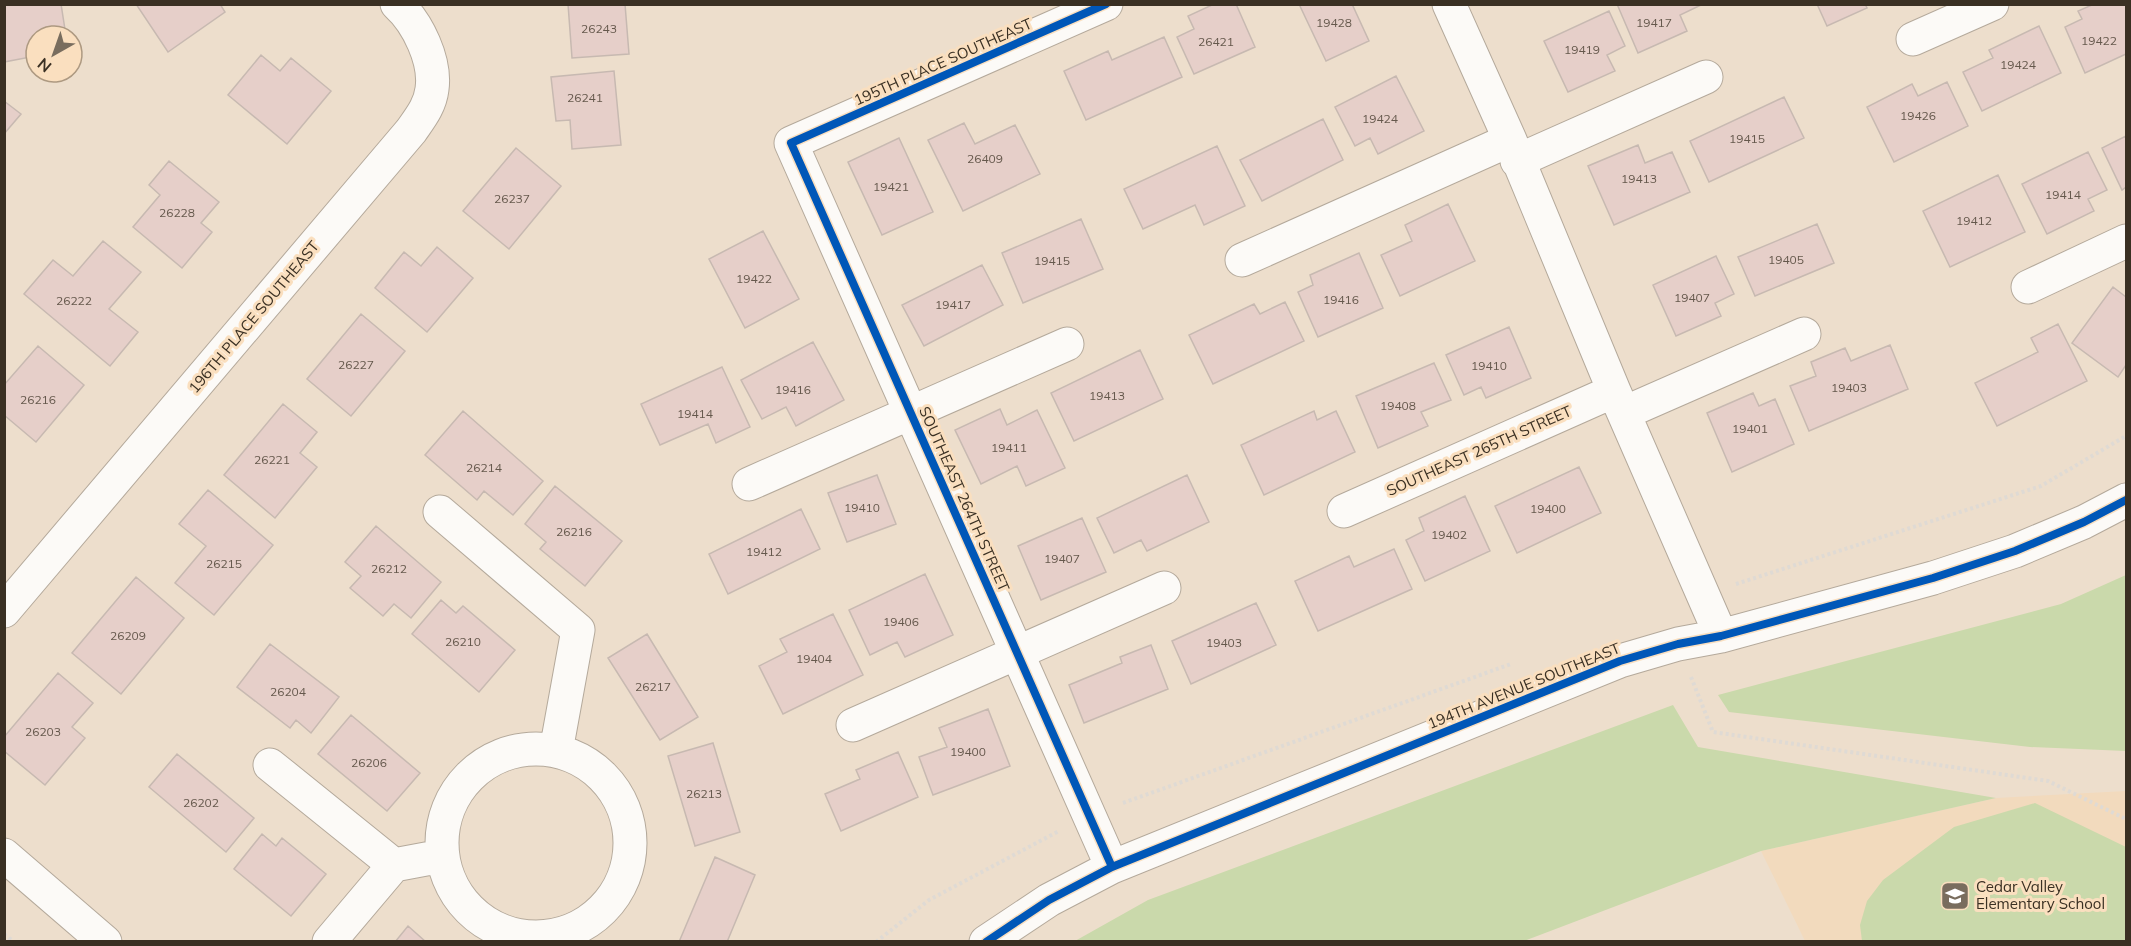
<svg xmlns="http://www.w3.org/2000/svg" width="2131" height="946" viewBox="0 0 2131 946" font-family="Mulish,sans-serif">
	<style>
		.built { fill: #f2dabd }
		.green { fill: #cad9ab }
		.building { fill: #e6cfc9; stroke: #c7b9b1; stroke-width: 1.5 }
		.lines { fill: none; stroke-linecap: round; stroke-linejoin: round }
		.minor-casing { stroke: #b4a99b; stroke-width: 35 }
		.path { stroke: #dfdad4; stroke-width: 4; stroke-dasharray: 3 3; stroke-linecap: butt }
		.minor { stroke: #fcfaf7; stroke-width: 33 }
		.cycleway-casing { stroke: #fadfbf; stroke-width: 11 }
		.cycleway { stroke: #0057b8; stroke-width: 8 }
		.labels { text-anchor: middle; stroke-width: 6; stroke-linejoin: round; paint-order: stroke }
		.number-label { font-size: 12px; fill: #65584c }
		.street-label { font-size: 15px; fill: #3a3023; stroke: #fadfbf }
		.poi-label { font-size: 15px; fill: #3a3023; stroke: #fadfbf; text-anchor: start }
	</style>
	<rect width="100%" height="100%" fill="#eddecc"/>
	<path class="built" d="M2126,791V941H1805L1761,851L1996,798Z"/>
	<path class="green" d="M2126,575V751L2030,747L1729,712L1718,695L2061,604Z
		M1673,705L1698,747L1996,798L1761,851L1524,941H1075L1148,900Z
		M2035,803L2126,847V941H1862L1860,925L1867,901L1883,880L1954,827Z"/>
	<path class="building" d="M4,4H61L66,36H36V56L4,62Z
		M136,4H220L225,12L168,52Z
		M568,4H625L629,54L572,58Z
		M1214,4H1236L1255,47L1194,74L1177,37L1194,29L1188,16Z
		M1299,4H1352L1369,41L1326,61Z
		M1617,4H1703L1680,15L1687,31L1638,53Z
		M1817,4H1865L1867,8L1827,26Z
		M2094,4H2126V54L2085,73L2065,27L2082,19L2078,11Z
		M1609,11L1625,46L1607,55L1615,71L1568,92L1544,41Z
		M2039,26L2061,73L1982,111L1963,72L1993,58L1989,50Z
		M1164,37L1182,77L1086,120L1064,71L1108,51L1112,60Z
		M261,55L280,71L291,58L331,91L287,144L228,95Z
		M614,71L621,145L572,149L570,120L556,121L551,77Z
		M1396,76L1424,131L1378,154L1370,138L1355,146L1335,107Z
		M1947,82L1968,126L1894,162L1867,107L1912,84L1918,96Z
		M1784,97L1804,138L1709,182L1690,141Z
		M4,101L21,114L4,134Z
		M1323,119L1343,160L1262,201L1240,160Z
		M964,123L975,144L1015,125L1040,174L963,211L928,140Z
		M2126,136V187L2122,190L2102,148Z
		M899,138L933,212L882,235L848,162Z
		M1638,145L1645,163L1672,152L1690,192L1614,225L1588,166Z
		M1217,146L1245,206L1204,225L1195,205L1143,229L1124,189Z
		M516,148L561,186L509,249L463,211Z
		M2088,152L2107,190L2088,199L2094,211L2047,234L2022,184Z
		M169,161L219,202L201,223L212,232L182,268L133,227L160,195L149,185Z
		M1998,175L2025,232L1950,267L1923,211Z
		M1448,204L1475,261L1400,296L1381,255L1412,241L1405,225Z
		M1081,219L1103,269L1023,303L1002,253Z
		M1817,224L1834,263L1755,296L1738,257Z
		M763,231L799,299L745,328L709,259Z
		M103,241L141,272L109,309L138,332L110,366L24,294L53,260L73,276Z
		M437,247L473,278L427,332L375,288L404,252L421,266Z
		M1359,253L1383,308L1318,337L1298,292L1313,285L1310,275Z
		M1716,256L1734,294L1715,303L1721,316L1676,336L1653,285Z
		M982,265L1003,305L924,346L902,305Z
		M2113,287L2126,297V365L2118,377L2072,343Z
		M1285,302L1304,341L1213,384L1189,335L1254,304L1260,314Z
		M361,314L405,351L351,416L307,379Z
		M2058,324L2087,381L1997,426L1975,383L2038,352L2031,338Z
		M1509,327L1531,378L1486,398L1481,387L1464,395L1446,355Z
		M813,342L844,400L796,426L786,407L762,419L741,380Z
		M1890,345L1908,389L1809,431L1790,386L1816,376L1811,362L1845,348L1851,361Z
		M38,346L84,385L36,442L4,415V385Z
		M1140,350L1163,399L1074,441L1051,393Z
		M1434,363L1451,400L1421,412L1428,426L1378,448L1356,396Z
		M722,367L750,427L716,443L708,424L660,445L641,404Z
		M1753,393L1759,406L1775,399L1794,444L1732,472L1707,413Z
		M283,404L317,432L300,453L317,467L275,518L224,475Z
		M1000,409L1007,425L1037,410L1065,468L1026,486L1017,466L981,484L955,430Z
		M463,411L543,481L513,515L484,491L477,500L425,455Z
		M1314,411L1317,420L1336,411L1355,452L1264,495L1241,445Z
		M1579,467L1601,513L1517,553L1495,506Z
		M877,475L896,524L847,542L828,493Z
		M1187,475L1209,522L1147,551L1141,540L1114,553L1097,518Z
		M555,486L622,541L585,586L540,549L546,542L525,524Z
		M208,490L273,545L214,615L175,583L206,546L179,524Z
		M1465,496L1490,551L1425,581L1406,540L1424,531L1419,518Z
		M801,509L820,549L728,594L709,554Z
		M1082,518L1106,572L1041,600L1018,546Z
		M376,526L441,582L411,618L394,604L383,616L350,588L361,576L345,562Z
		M1394,549L1412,589L1318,631L1295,581L1349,556L1354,567Z
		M925,574L953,635L905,657L897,642L870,655L849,610Z
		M136,577L184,618L121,694L72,653Z
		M441,600L456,613L463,606L515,650L479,692L412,634Z
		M1256,603L1276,645L1191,684L1172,641Z
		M833,614L863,675L783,714L759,666L787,652L780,639Z
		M647,634L698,717L660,740L608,658Z
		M270,644L339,697L311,733L296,720L290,728L237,687Z
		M1151,645L1168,689L1084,723L1069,685L1122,663L1120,657Z
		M58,673L93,703L72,727L85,738L45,785L4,751V737Z
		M988,709L1010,766L933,795L919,757L947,747L939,728Z
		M351,715L420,773L387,811L318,754Z
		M713,743L740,832L695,846L668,756Z
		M898,752L918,797L841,831L825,794L860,779L856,770Z
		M177,754L254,818L226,852L149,787Z
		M262,834L276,846L282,838L326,874L291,916L234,869Z
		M715,857L755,875L727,942H679Z
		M408,926L426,942H395Z"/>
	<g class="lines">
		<g class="minor-casing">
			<path id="minor" d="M1106,4L791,143L1112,867
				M1449,4L1510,140L1614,391L1721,636
				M1913,39L1992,4
				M1517,161L1706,77
				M1242,260L1510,140
				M2028,287L2126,241
				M1624,413L1804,334
				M749,484L1067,344
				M1344,511L1614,391
				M440,512L578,630L556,751
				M4,611L411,131C420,118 430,106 432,89C436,61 418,23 397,4
				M853,725L1164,588
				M442 843a94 94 0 1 1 188 0a94 94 0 1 1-188 0Z
				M270,765L394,865
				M4,855L105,942
				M329,942L394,865L442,856
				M986,942L1049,900L1112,867L1620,661L1678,644L1721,636L1933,578L2015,551L2084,522L2126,500"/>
		</g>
		<path class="path" d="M1736,584L2041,486L2126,436
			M1691,677L1713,732L2048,781L2126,819
			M1123,803L1511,664
			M4,934L14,942
			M876,942L929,900L1059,831"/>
		<use href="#minor" class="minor"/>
		<g class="cycleway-casing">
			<path id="cycleway" d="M1106,4L791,143L1112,867
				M986,942L1049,900L1112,867L1620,661L1678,644L1721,636L1933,578L2015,551L2084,522L2126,500"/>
		</g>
		<use href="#cycleway" class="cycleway"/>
	</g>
	<defs>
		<g id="school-square" transform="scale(1.5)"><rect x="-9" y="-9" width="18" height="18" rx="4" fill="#796d5e" stroke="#fadfbf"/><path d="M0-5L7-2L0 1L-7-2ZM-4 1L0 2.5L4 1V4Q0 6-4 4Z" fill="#fff"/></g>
	</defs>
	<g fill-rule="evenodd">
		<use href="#school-square" x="1955" y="896"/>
	</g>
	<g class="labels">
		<g class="number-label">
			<text x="1334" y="27">19428</text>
			<text x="1654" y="27">19417</text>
			<text x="599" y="33">26243</text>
			<text x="2099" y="45">19422</text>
			<text x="1216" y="46">26421</text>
			<text x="1582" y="54">19419</text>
			<text x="2018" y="69">19424</text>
			<text x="585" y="102">26241</text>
			<text x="1918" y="120">19426</text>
			<text x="1380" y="123">19424</text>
			<text x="1747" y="143">19415</text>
			<text x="985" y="163">26409</text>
			<text x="1639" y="183">19413</text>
			<text x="891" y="191">19421</text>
			<text x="2063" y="199">19414</text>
			<text x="512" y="203">26237</text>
			<text x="177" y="217">26228</text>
			<text x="1974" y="225">19412</text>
			<text x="1786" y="264">19405</text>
			<text x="1052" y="265">19415</text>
			<text x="754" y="283">19422</text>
			<text x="1692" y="302">19407</text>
			<text x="1341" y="304">19416</text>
			<text x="74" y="305">26222</text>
			<text x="953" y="309">19417</text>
			<text x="356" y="369">26227</text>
			<text x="1489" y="370">19410</text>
			<text x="1849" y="392">19403</text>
			<text x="793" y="394">19416</text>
			<text x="1107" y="400">19413</text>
			<text x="38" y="404">26216</text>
			<text x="1398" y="410">19408</text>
			<text x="695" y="418">19414</text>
			<text x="1750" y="433">19401</text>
			<text x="1009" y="452">19411</text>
			<text x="272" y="464">26221</text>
			<text x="484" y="472">26214</text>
			<text x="862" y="512">19410</text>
			<text x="1548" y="513">19400</text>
			<text x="574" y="536">26216</text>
			<text x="1449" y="539">19402</text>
			<text x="764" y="556">19412</text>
			<text x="1062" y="563">19407</text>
			<text x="224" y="568">26215</text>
			<text x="389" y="573">26212</text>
			<text x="901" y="626">19406</text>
			<text x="128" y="640">26209</text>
			<text x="463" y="646">26210</text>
			<text x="1224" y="647">19403</text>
			<text x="814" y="663">19404</text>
			<text x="653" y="691">26217</text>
			<text x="288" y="696">26204</text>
			<text x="43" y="736">26203</text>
			<text x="968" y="756">19400</text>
			<text x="369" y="767">26206</text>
			<text x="704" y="798">26213</text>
			<text x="201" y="807">26202</text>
		</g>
		<g class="street-label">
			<text transform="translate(943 62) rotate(-24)" y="5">195TH PLACE SOUTHEAST</text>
			<text transform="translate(254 317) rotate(-50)" y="5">196TH PLACE SOUTHEAST</text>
			<text transform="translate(1479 451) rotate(-24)" y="5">SOUTHEAST 265TH STREET</text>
			<text transform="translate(964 499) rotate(66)" y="5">SOUTHEAST 264TH STREET</text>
			<text transform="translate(1524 686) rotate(-22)" y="5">194TH AVENUE SOUTHEAST</text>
		</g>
		<g class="poi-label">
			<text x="1976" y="892">Cedar Valley<tspan x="1976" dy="17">Elementary School</tspan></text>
		</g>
	</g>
	<rect width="2131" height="946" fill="none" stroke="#3a3023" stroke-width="12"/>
	<g transform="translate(54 54) rotate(220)"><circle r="28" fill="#fadfbf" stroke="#ad9981" stroke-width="1.5"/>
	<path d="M0-4.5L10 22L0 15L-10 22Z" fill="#796d5e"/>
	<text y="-9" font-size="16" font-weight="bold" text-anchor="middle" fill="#3a3023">N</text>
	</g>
</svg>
